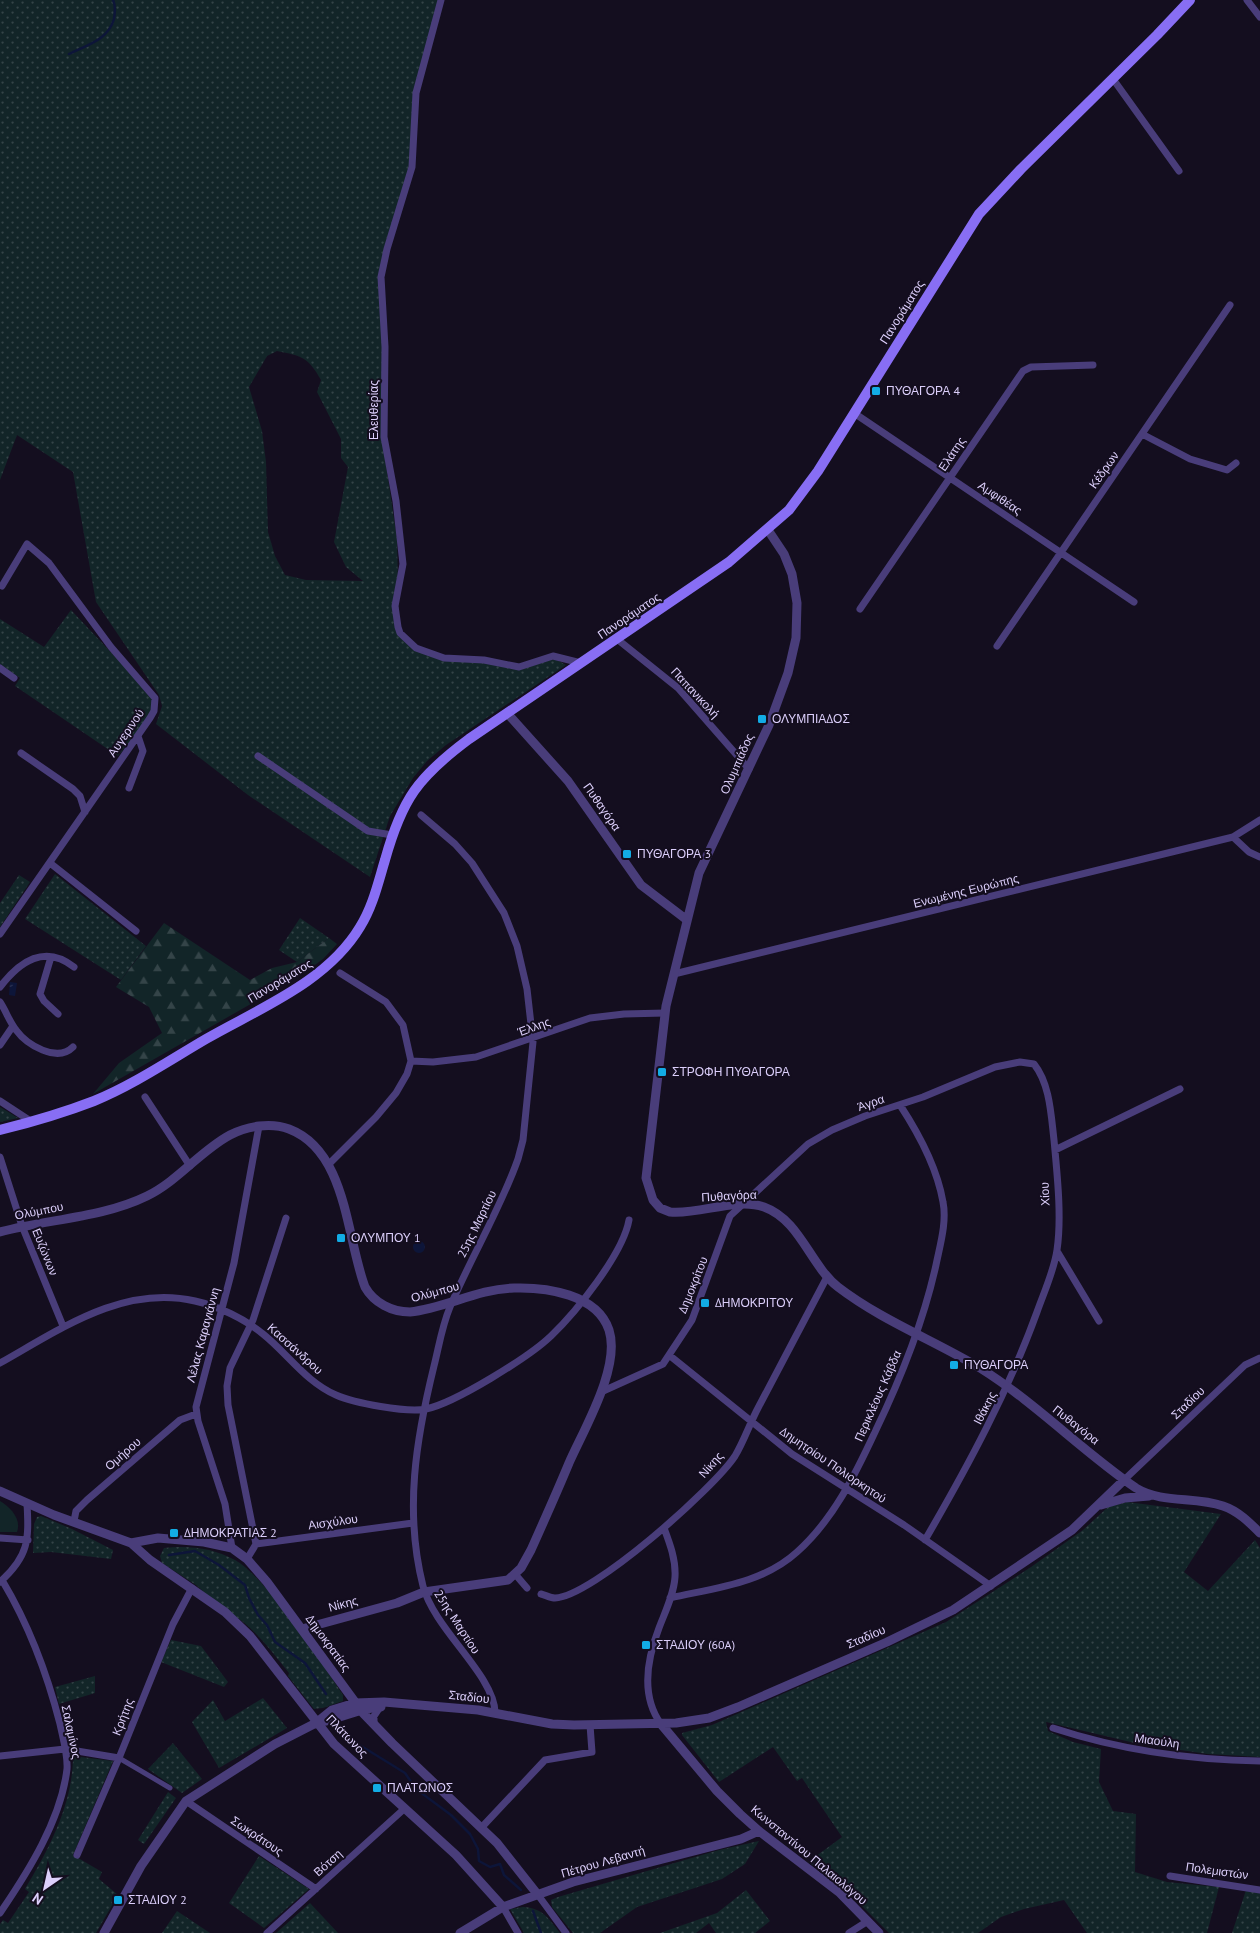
<svg xmlns="http://www.w3.org/2000/svg" width="1260" height="1933" viewBox="0 0 1260 1933" font-family="'PT Sans',sans-serif">
	<style>
		.grass { fill: url(#grass-dots); fill-rule: evenodd }
		.forest { fill: url(#forest-firs) }
		.park { fill: #122528 }
		.water { fill: url(#water-ripples) }
		.lines { fill: none; stroke-linecap: round; stroke-linejoin: round }
		.stream { stroke: #0d1539; stroke-width: 2.5 }
		.pedestrian { stroke: #493d7a; stroke-width: 5 }
		.minor { stroke: #493d7a; stroke-width: 7 }
		.tertiary { stroke: #493d7a; stroke-width: 9 }
		.secondary { stroke: #886ef4; stroke-width: 10 }
		.poi-dot { fill: #12ace5; stroke: #140e1f; stroke-width: 2 }
		.labels { text-anchor: middle; stroke-width: 4; stroke-linejoin: round; paint-order: stroke }
		.street-label { font-size: 12px; fill: #dccffb; stroke: #140e1f }
		.poi-label { font-size: 12px; fill: #dccffb; stroke: #140e1f; text-anchor: start }
	</style>
	<defs>
		<pattern id="grass-dots" width="8" height="8" patternUnits="userSpaceOnUse" patternTransform="scale(1.25)"><rect width="8" height="8" fill="#122528"/><path d="M2 2h.1M6 6h.1" fill="none" stroke="#344448" stroke-width="1.8" stroke-linecap="round"/></pattern>
		<pattern id="forest-firs" width="22" height="20" patternUnits="userSpaceOnUse" patternTransform="scale(1.25)"><rect width="22" height="20" fill="#122528"/><path d="M5 1l3.5 6h-7zM16 11l3.5 6h-7z" fill="#344448"/></pattern>
		<pattern id="water-ripples" width="26" height="14" patternUnits="userSpaceOnUse" patternTransform="scale(1.25)"><rect width="26" height="14" fill="#0d1539"/><path d="M2 4q2-2 4 0t4 0M15 11q2-2 4 0t4 0" fill="none" stroke="#303657"/></pattern>
	</defs>
	<rect width="100%" height="100%" fill="#140e1f"/>
	<path class="grass" d="M0,0H439L414,94L412,157L380,267L385,458L397,539L399,632L434,657L483,659L519,670L549,660H557L566,665L446,745L427,761L413,778L390,816L370,877L248,795L156,724L162,706L159,695L96,602L73,472L17,435L0,480ZM277,351C302,356 308,357 321,380L317,392L341,439V458L348,467L334,542L346,567L363,581L306,580L285,575L275,556L268,532L266,462L262,431L249,387L267,356Z
		M71,610L155,699L150,717L118,756L15,686L20,678L0,664V619L44,647Z
		M55,874L146,946L121,980L25,919Z
		M19,875L30,882L0,927V903Z
		M300,918L329,938L297,962L279,950Z
		M0,1107L18,1118L0,1122Z
		M1127,1502L1221,1514L1184,1572L1208,1591L1255,1540L1260,1548V1757L1208,1754L1139,1744L1046,1722L1048,1731L1073,1742L1101,1749L1099,1782L1113,1811L1136,1814L1135,1872L1167,1882L1219,1887L1207,1933H1087L1064,1900L1024,1909L1001,1917L978,1933H889L842,1886L808,1862L842,1837L802,1778L797,1781L773,1747L719,1782L682,1735V1733L712,1725L946,1622L1031,1567L1083,1530L1108,1507Z
		M41,1516L72,1529L113,1550L111,1559L51,1552L33,1553L34,1524L37,1517Z
		M164,1548C188,1545 214,1548 235,1560C267,1578 321,1662 343,1695V1701L323,1708L314,1709L288,1676L289,1673C278,1659 246,1617 230,1615L196,1585L162,1563L160,1556Z
		M171,1640L201,1646L228,1682L224,1687L161,1662Z
		M95,1676V1693L59,1704L55,1687Z
		M263,1698L287,1728L219,1768L192,1722L213,1700L225,1721Z
		M173,1743L202,1779L182,1793L148,1769Z
		M73,1756L113,1761L73,1855L102,1872L99,1879L118,1895L96,1933H0V1924L3,1920L8,1923L29,1892L25,1889C49,1849 73,1804 73,1756Z
		M168,1792L176,1798L144,1844L138,1840Z
		M759,1841L745,1864L722,1879L637,1907L600,1933H573L552,1907L551,1900L558,1897L719,1850Z
		M259,1856L309,1889L264,1928L229,1903Z
		M746,1890L770,1921L755,1933H716L709,1923L696,1933H660L717,1913Z
		M1246,1890L1260,1893V1933H1232Z
		M310,1903L338,1933H276Z
		M523,1907C543,1908 548,1918 560,1933H524L510,1909Z
		M177,1911L210,1933H162Z"/>
	<path class="forest" d="M164,923L250,980L272,968L297,962L329,938L337,944L323,959L298,977L93,1094L119,1063L162,1033L149,1007L116,987Z"/>
	<path class="park" d="M0,1501C10,1507 22,1519 17,1532H0Z"/>
	<path class="water" d="M10,982L17,983L15,996L9,995Z
		M413 1247a6 6 0 1 1 12 0a6 6 0 1 1-12 0Z"/>
	<g class="lines">
		<path class="stream" d="M69,54C87,45 108,40 114,19C115,13 116,6 113,0
			M169,1555L195,1551L219,1565L245,1585L249,1598L258,1615L267,1625L275,1642L305,1663L326,1694
			M348,1733L358,1744L405,1773L416,1789L451,1815L470,1834L478,1849L479,1861L490,1867L500,1864L504,1875L521,1890
			M533,1911L541,1933"/>
		<path class="pedestrian" d="M119,1758L170,1788"/>
		<path class="minor" d="M441,0L416,93L412,167L387,249L381,277L385,347L384,437L396,501L403,564L395,606L398,627L400,633L416,648L444,658L484,660L519,667L553,656L581,663
			M1247,0L1260,17
			M1113,79L1179,171
			M854,413L1134,602
			M1142,434L1190,459L1227,470L1236,463
			M860,609L1023,371L1031,367L1093,365
			M617,639L678,688L749,769
			M997,646L1230,305
			M0,668L14,678
			M21,753L73,789L80,796L85,812
			M258,756L368,831L392,835
			M129,788L143,751L138,736
			M421,815L455,844L472,863L504,913L517,946L527,989L533,1042L523,1140L518,1159C500,1210 471,1257 450,1307C442,1326 439,1346 434,1366C416,1439 404,1511 423,1586C434,1629 494,1675 495,1712
			M1233,837L1249,852L1260,857
			M50,863L136,931
			M0,934L150,718L154,711L155,698L111,647L49,563L27,544L2,586
			M51,957L40,994L44,1001L58,1014
			M674,974L1233,837L1260,820
			M0,987C20,961 45,944 74,967
			M0,1002C6,1011 9,1021 16,1030C27,1045 57,1063 73,1047
			M0,1045L13,1026
			M411,1061L433,1062L476,1057L590,1018L624,1014L665,1013
			M145,1097L190,1166
			M0,1101L32,1122
			M1055,1150L1180,1089
			M0,1157L22,1226L63,1326
			M329,1164L376,1117L396,1093L407,1074L411,1061L403,1025L386,1002L340,973
			M1057,1251L1099,1321
			M669,1355L792,1454L904,1525L991,1586
			M0,1363C59,1330 123,1284 195,1301C218,1306 245,1319 263,1334C288,1354 306,1382 336,1395C354,1403 407,1413 426,1409C455,1403 529,1357 551,1336C576,1312 623,1254 629,1220
			M601,1392L663,1364L692,1320L730,1216L808,1144L832,1130L865,1116L923,1097L995,1067L1020,1062L1034,1064C1050,1084 1051,1115 1054,1140C1057,1173 1062,1217 1057,1250C1054,1271 1044,1292 1037,1312C1008,1392 968,1466 925,1540
			M1124,1480L1245,1365L1260,1358
			M74,1521L76,1511L87,1500L180,1420L196,1414
			M0,1538L28,1540
			M256,1544L413,1523
			M232,1548L225,1504L198,1421L196,1407L234,1263L259,1126
			M247,1559L256,1544L228,1405L227,1386L230,1368L253,1320L286,1218
			M515,1574L527,1588
			M0,1582C29,1556 29,1540 27,1503
			M541,1594C545,1595 551,1598 555,1598C592,1597 714,1488 735,1456C744,1441 750,1423 758,1408C781,1364 804,1321 827,1277
			M670,1598C714,1588 762,1584 797,1552C833,1520 855,1475 875,1432C901,1378 923,1324 936,1265C940,1245 947,1222 943,1202C937,1167 919,1134 900,1105
			M661,1724C640,1695 647,1659 659,1628C665,1612 674,1594 675,1577C676,1560 670,1544 664,1528
			M374,1725V1716L380,1707
			M1053,1728C1120,1750 1189,1760 1260,1761
			M0,1756L65,1749L119,1758
			M186,1801L316,1889
			M482,1827L545,1760L592,1752L590,1725
			M77,1855L119,1758L173,1624L192,1588
			M1170,1876L1260,1890
			M538,1895L566,1933
			M503,1907L518,1933
			M0,1913C28,1872 61,1820 67,1769C68,1755 63,1738 60,1724C47,1673 29,1625 2,1580
			M267,1933L404,1809
			M849,1933L868,1921"/>
		<path class="tertiary" d="M768,530L784,554L792,574L797,603L796,638L788,673L769,725L699,873L666,1006L646,1178L653,1200L660,1208L670,1212C700,1215 735,1197 764,1207C800,1220 810,1265 838,1287C881,1320 933,1340 980,1368C1036,1403 1082,1451 1136,1488C1163,1504 1194,1496 1223,1506C1238,1511 1249,1522 1260,1533
			M507,713L568,781L641,885L687,920
			M0,1232C48,1219 102,1218 147,1196C178,1181 200,1151 230,1135C247,1126 271,1122 289,1129C347,1151 346,1237 365,1287C374,1303 392,1312 410,1312C446,1308 477,1289 514,1288C546,1287 597,1294 609,1330C621,1367 584,1429 569,1463C557,1492 544,1521 531,1550L521,1568L508,1580L424,1592L397,1603L302,1629
			M0,1491L54,1515L131,1543L158,1538L204,1542L232,1548L247,1559L267,1582L363,1713L392,1743L497,1843L538,1895
			M1101,1505L1125,1498L1149,1496
			M131,1543L150,1560L225,1612L250,1636L334,1744L456,1855L503,1907
			M316,1723C339,1720 357,1708 381,1707
			M661,1724L717,1791L740,1814L759,1831L840,1893L879,1933
			M104,1933L141,1866L186,1801L275,1744L316,1723L332,1710L355,1703L384,1702L478,1710L552,1724L574,1725L676,1723L709,1718L738,1707L887,1642L953,1610L1072,1530L1124,1480
			M460,1933L503,1907L573,1882L741,1839L759,1831"/>
		<path class="secondary" d="M0,1130C32,1122 63,1113 94,1101C133,1085 170,1060 206,1039C260,1008 327,982 360,927C373,906 378,883 385,860C402,799 418,777 469,739L729,562L789,510L818,471L979,214L1021,169L1157,35L1190,0"/>
	</g>
	<g class="poi-dot">
		<rect x="871" y="386" width="10" height="10" rx="2.5"/>
		<rect x="757" y="714" width="10" height="10" rx="2.5"/>
		<rect x="622" y="849" width="10" height="10" rx="2.5"/>
		<rect x="657" y="1067" width="10" height="10" rx="2.5"/>
		<rect x="336" y="1233" width="10" height="10" rx="2.5"/>
		<rect x="700" y="1298" width="10" height="10" rx="2.5"/>
		<rect x="949" y="1360" width="10" height="10" rx="2.5"/>
		<rect x="169" y="1528" width="10" height="10" rx="2.5"/>
		<rect x="641" y="1640" width="10" height="10" rx="2.5"/>
		<rect x="372" y="1783" width="10" height="10" rx="2.5"/>
		<rect x="113" y="1895" width="10" height="10" rx="2.5"/>
	</g>
	<g class="labels">
		<g class="street-label">
			<text transform="translate(902 312) rotate(-58)" y="4">Πανοράματος</text>
			<text transform="translate(374 410) rotate(-90)" y="4">Ελευθερίας</text>
			<text transform="translate(952 454) rotate(-56)" y="4">Ελάτης</text>
			<text transform="translate(1104 470) rotate(-55)" y="4">Κέδρων</text>
			<text transform="translate(1000 498) rotate(34)" y="4">Αμφιθέας</text>
			<text transform="translate(629 616) rotate(-34)" y="4">Πανοράματος</text>
			<text transform="translate(695 693) rotate(47)" y="4">Παπανικολή</text>
			<text transform="translate(126 733) rotate(-56)" y="4">Αυγερινού</text>
			<text transform="translate(737 764) rotate(-66)" y="4">Ολυμπιάδος</text>
			<text transform="translate(602 807) rotate(55)" y="4">Πυθαγόρα</text>
			<text transform="translate(966 891) rotate(-14)" y="4">Ενωμένης Ευρώπης</text>
			<text transform="translate(280 981) rotate(-31)" y="4">Πανοράματος</text>
			<text transform="translate(534 1027) rotate(-20)" y="4">Έλλης</text>
			<text transform="translate(871 1103) rotate(-19)" y="4">Άγρα</text>
			<text transform="translate(1045 1194) rotate(-92)" y="4">Χίου</text>
			<text transform="translate(729 1196) rotate(-3)" y="4">Πυθαγόρα</text>
			<text transform="translate(39 1211) rotate(-11)" y="4">Ολύμπου</text>
			<text transform="translate(477 1224) rotate(-64)" y="4">25ης Μαρτίου</text>
			<text transform="translate(45 1252) rotate(68)" y="4">Ευζώνων</text>
			<text transform="translate(693 1285) rotate(-68)" y="4">Δημοκρίτου</text>
			<text transform="translate(435 1292) rotate(-15)" y="4">Ολύμπου</text>
			<text transform="translate(203 1335) rotate(-75)" y="4">Λέλας Καραγιάννη</text>
			<text transform="translate(295 1349) rotate(42)" y="4">Κασσάνδρου</text>
			<text transform="translate(878 1396) rotate(-66)" y="4">Περικλέους Κάβδα</text>
			<text transform="translate(1188 1403) rotate(-44)" y="4">Σταδίου</text>
			<text transform="translate(985 1408) rotate(-63)" y="4">Ιθάκης</text>
			<text transform="translate(1076 1425) rotate(38)" y="4">Πυθαγόρα</text>
			<text transform="translate(123 1454) rotate(-41)" y="4">Ομήρου</text>
			<text transform="translate(711 1465) rotate(-49)" y="4">Νίκης</text>
			<text transform="translate(833 1465) rotate(34)" y="4">Δημητρίου Πολιορκητού</text>
			<text transform="translate(333 1522) rotate(-8)" y="4">Αισχύλου</text>
			<text transform="translate(343 1604) rotate(-15)" y="4">Νίκης</text>
			<text transform="translate(457 1622) rotate(57)" y="4">25ης Μαρτίου</text>
			<text transform="translate(866 1637) rotate(-23)" y="4">Σταδίου</text>
			<text transform="translate(328 1643) rotate(54)" y="4">Δημοκρατίας</text>
			<text transform="translate(469 1697) rotate(6)" y="4">Σταδίου</text>
			<text transform="translate(123 1717) rotate(-69)" y="4">Κρήτης</text>
			<text transform="translate(71 1732) rotate(78)" y="4">Σαλαμίνος</text>
			<text transform="translate(347 1736) rotate(46)" y="4">Πλάτωνος</text>
			<text transform="translate(1157 1741) rotate(8)" y="4">Μιαούλη</text>
			<text transform="translate(257 1836) rotate(34)" y="4">Σωκράτους</text>
			<text transform="translate(809 1855) rotate(40)" y="4">Κωνσταντίνου Παλαιολόγου</text>
			<text transform="translate(603 1862) rotate(-16)" y="4">Πέτρου Λεβαντή</text>
			<text transform="translate(328 1863) rotate(-42)" y="4">Βότση</text>
			<text transform="translate(1217 1871) rotate(8)" y="4">Πολεμιστών</text>
		</g>
		<g class="poi-label">
			<text x="886" y="395">ΠΥΘΑΓΟΡΑ 4</text>
			<text x="772" y="723">ΟΛΥΜΠΙΑΔΟΣ</text>
			<text x="637" y="858">ΠΥΘΑΓΟΡΑ 3</text>
			<text x="672" y="1076">ΣΤΡΟΦΗ ΠΥΘΑΓΟΡΑ</text>
			<text x="351" y="1242">ΟΛΥΜΠΟΥ 1</text>
			<text x="715" y="1307">ΔΗΜΟΚΡΙΤΟΥ</text>
			<text x="964" y="1369">ΠΥΘΑΓΟΡΑ</text>
			<text x="184" y="1537">ΔΗΜΟΚΡΑΤΙΑΣ 2</text>
			<text x="656" y="1649">ΣΤΑΔΙΟΥ (60A)</text>
			<text x="387" y="1792">ΠΛΑΤΩΝΟΣ</text>
			<text x="128" y="1904">ΣΤΑΔΙΟΥ 2</text>
		</g>
	</g>
	<g transform="translate(45 1888) rotate(214)" stroke="#140e1f" stroke-width="4" paint-order="stroke">
	<path d="M0-4L9 19L0 12L-9 19Z" fill="#dccffb"/>
	<text y="-8" font-size="14" font-weight="bold" text-anchor="middle" fill="#dccffb">N</text>
	</g>
</svg>
